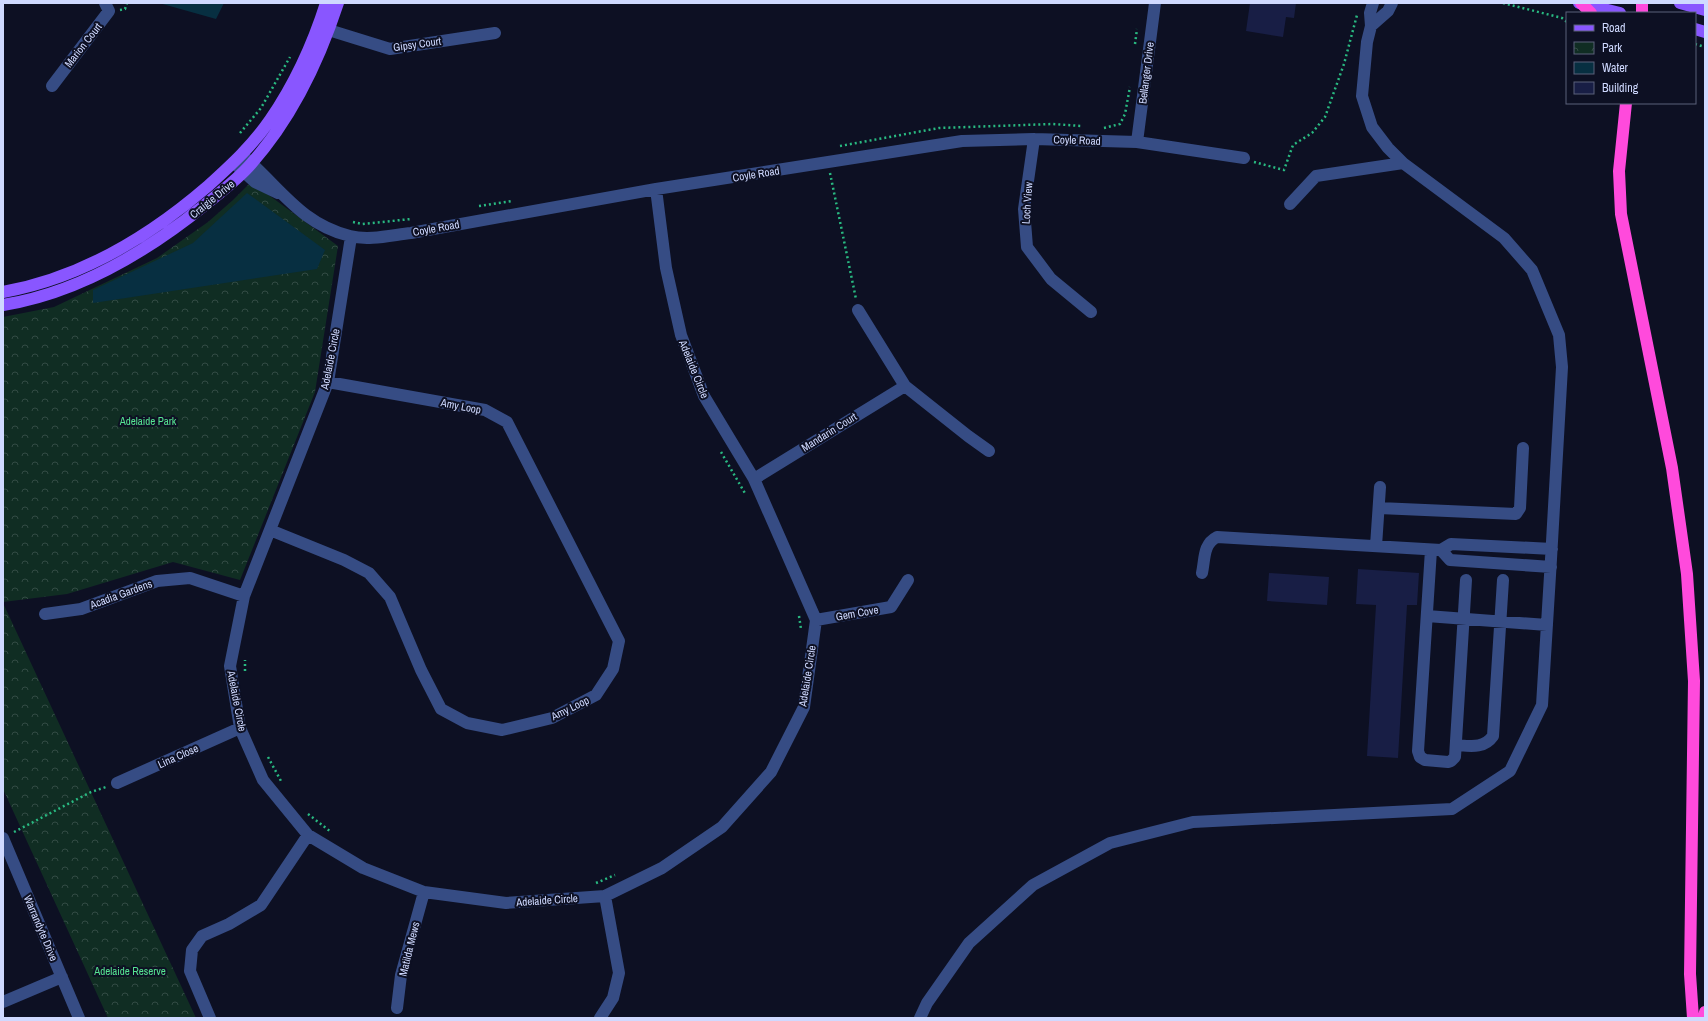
<svg xmlns="http://www.w3.org/2000/svg" width="1708" height="1021" viewBox="0 0 1708 1021" font-family="'Archivo Narrow',sans-serif">
	<style>
		.park { fill: url(#park-crowns) }
		.water { fill: #072f41 }
		.building { fill: #181e45 }
		.lines { fill: none; stroke-linecap: round; stroke-linejoin: round }
		.path { stroke: #29b981; stroke-width: 2.5; stroke-dasharray: 2 3; stroke-linecap: butt }
		.minor { stroke: #364c84; stroke-width: 12 }
		.major { stroke: #8956ff; stroke-width: 12 }
		.highway { stroke: #ff4adc; stroke-width: 12 }
		.labels { text-anchor: middle; stroke-width: 4; stroke-linejoin: round; paint-order: stroke }
		.street-label { font-size: 11px; fill: #cfd9ff; stroke: #0d1023 }
		.park-label { font-size: 11px; fill: #56e492; stroke: #0d1023 }
	</style>
	<defs>
		<pattern id="park-crowns" width="20" height="18" patternUnits="userSpaceOnUse"><rect width="20" height="18" fill="#102d23"/><path d="M2 6a3 3 0 1 1 6 0M12 15a3 3 0 1 1 6 0" fill="none" stroke="#324b44"/></pattern>
	</defs>
	<rect width="100%" height="100%" fill="#0d1023"/>
	<path class="park" d="M251,182L338,246L315,392L240,580L173,562L67,594L3,602V317L54,307L157,258L208,222L233,200Z
		M3,603L196,1018H108L3,789Z"/>
	<path class="water" d="M159,3H224L216,19Z
		M247,193L325,250L317,269L93,303V290L193,243Z"/>
	<path class="building" d="M1250,3H1296L1294,18L1286,17L1283,37L1246,31Z
		M1358,569L1419,573L1417,605H1407L1398,758L1367,756L1376,605L1356,604Z
		M1269,573L1329,577L1327,605L1267,601Z"/>
	<g class="lines">
		<path class="path" d="M1503,3L1562,18L1567,22
			M120,10L125,9L127,3
			M1135,44L1137,29
			M1695,44L1705,47
			M1104,128L1120,124L1125,114L1130,87
			M240,133L261,108L290,57
			M840,146L939,128L1053,124L1081,126
			M1254,162L1284,170L1293,145L1312,133L1325,117L1344,64L1357,15
			M830,173L856,299
			M479,206L512,201
			M353,222L362,224L411,219
			M721,452L746,495
			M799,616L801,629
			M245,671V660
			M268,757L281,781
			M308,814L331,832
			M14,832L91,792L106,787
			M596,883L615,875"/>
		<path class="minor" d="M1371,26L1388,11L1392,3
			M319,27L390,49L495,33
			M52,86L109,11L105,3
			M1034,139L1024,209L1027,247L1051,279L1091,312
			M1137,142L1155,3
			M242,155C279,186 300,224 350,236C369,241 392,235 411,233L656,189L962,141L1034,139L1137,142L1244,158
			M234,163L255,182L278,193
			M1290,204L1316,176L1403,163
			M351,237L328,382L244,596L230,666L240,728L263,780L308,835L363,868L424,892L506,903L605,896L662,868L722,827L771,772L804,707L816,620L754,479L704,396L681,335L666,268L656,189
			M858,310L905,386L968,436L989,451
			M754,479L905,386
			M1379,508L1516,514L1520,508L1523,448
			M270,530L344,560L369,573L390,597L421,670L441,709L467,723L502,730L552,718L596,695L613,669L619,641L507,422L485,410L328,382
			M1376,546L1380,487
			M1431,550L1418,751L1420,757L1425,760L1448,762L1451,761L1455,757L1466,580
			M1551,567L1450,560L1441,550L1451,544L1552,549
			M1202,573C1205,559 1203,544 1217,537L1441,550
			M45,614L81,609L157,581L190,578L244,596
			M1427,616L1547,625
			M816,620L891,607L908,580
			M1456,745C1470,746 1484,749 1493,736L1503,580
			M117,783L240,728
			M3,838L79,1018
			M3,1002L62,977
			M397,1008L401,975L424,892
			M210,1018L190,971L192,950L202,936L229,924L261,905L308,835
			M600,1018L613,998L619,973L605,896
			M920,1018L927,1003L969,943L1033,885L1110,843L1193,822L1452,809L1510,771L1542,705L1551,559L1562,367L1559,335L1532,270L1504,238L1403,163L1388,148L1372,127L1362,96L1367,42L1371,26L1370,13L1373,3"/>
		<path class="major" d="M1579,3L1620,13
			M1680,3L1705,10
			M1695,29L1705,32
			M3,292C81,278 149,237 208,186C231,165 252,146 270,120C294,85 313,44 326,3
			M3,305C78,293 148,251 206,204C222,191 238,179 251,164C292,118 319,61 338,3"/>
		<path class="highway" d="M1581,3L1591,13
			M1642,13V3
			M1626,103L1619,171L1621,214L1672,468L1687,574L1694,681L1690,974L1693,1018
			M1704,1018L1705,1012"/>
	</g>
	<g class="labels">
		<g class="street-label">
			<text transform="translate(417 44) rotate(-8)" y="4">Gipsy Court</text>
			<text transform="translate(83 45) rotate(-52)" y="4">Marion Court</text>
			<text transform="translate(1146 73) rotate(-83)" y="4">Bellanger Drive</text>
			<text transform="translate(1077 140) rotate(2)" y="4">Coyle Road</text>
			<text transform="translate(756 174) rotate(-9)" y="4">Coyle Road</text>
			<text transform="translate(212 199) rotate(-39)" y="4">Craigie Drive</text>
			<text transform="translate(1027 203) rotate(-86)" y="4">Loch View</text>
			<text transform="translate(436 228) rotate(-10)" y="4">Coyle Road</text>
			<text transform="translate(330 359) rotate(-79)" y="4">Adelaide Circle</text>
			<text transform="translate(694 369) rotate(68)" y="4">Adelaide Circle</text>
			<text transform="translate(461 406) rotate(11)" y="4">Amy Loop</text>
			<text transform="translate(829 432) rotate(-32)" y="4">Mandarin Court</text>
			<text transform="translate(121 594) rotate(-20)" y="4">Acadia Gardens</text>
			<text transform="translate(857 613) rotate(-10)" y="4">Gem Cove</text>
			<text transform="translate(807 676) rotate(-81)" y="4">Adelaide Circle</text>
			<text transform="translate(237 701) rotate(79)" y="4">Adelaide Circle</text>
			<text transform="translate(570 708) rotate(-26)" y="4">Amy Loop</text>
			<text transform="translate(178 756) rotate(-24)" y="4">Lina Close</text>
			<text transform="translate(547 900) rotate(-4)" y="4">Adelaide Circle</text>
			<text transform="translate(41 928) rotate(67)" y="4">Warrandyte Drive</text>
			<text transform="translate(409 949) rotate(-76)" y="4">Matilda Mews</text>
		</g>
		<g class="park-label">
			<text x="148" y="425">Adelaide Park</text>
			<text x="130" y="975">Adelaide Reserve</text>
		</g>
	</g>
	<rect width="1708" height="1021" fill="none" stroke="#cfd9ff" stroke-width="8"/>
	<rect x="1566" y="12" width="130" height="92" fill="#0d1023" stroke="#5b607b"/>
	<rect x="1574" y="25" width="20" height="6" fill="#8956ff" stroke="#5b607b"/>
	<text x="1602" y="32" font-size="12" fill="#cfd9ff">Road</text>
	<rect x="1574" y="42" width="20" height="12" fill="url(#park-crowns)" stroke="#5b607b"/>
	<text x="1602" y="52" font-size="12" fill="#cfd9ff">Park</text>
	<rect x="1574" y="62" width="20" height="12" fill="#072f41" stroke="#5b607b"/>
	<text x="1602" y="72" font-size="12" fill="#cfd9ff">Water</text>
	<rect x="1574" y="82" width="20" height="12" fill="#181e45" stroke="#5b607b"/>
	<text x="1602" y="92" font-size="12" fill="#cfd9ff">Building</text>
</svg>
